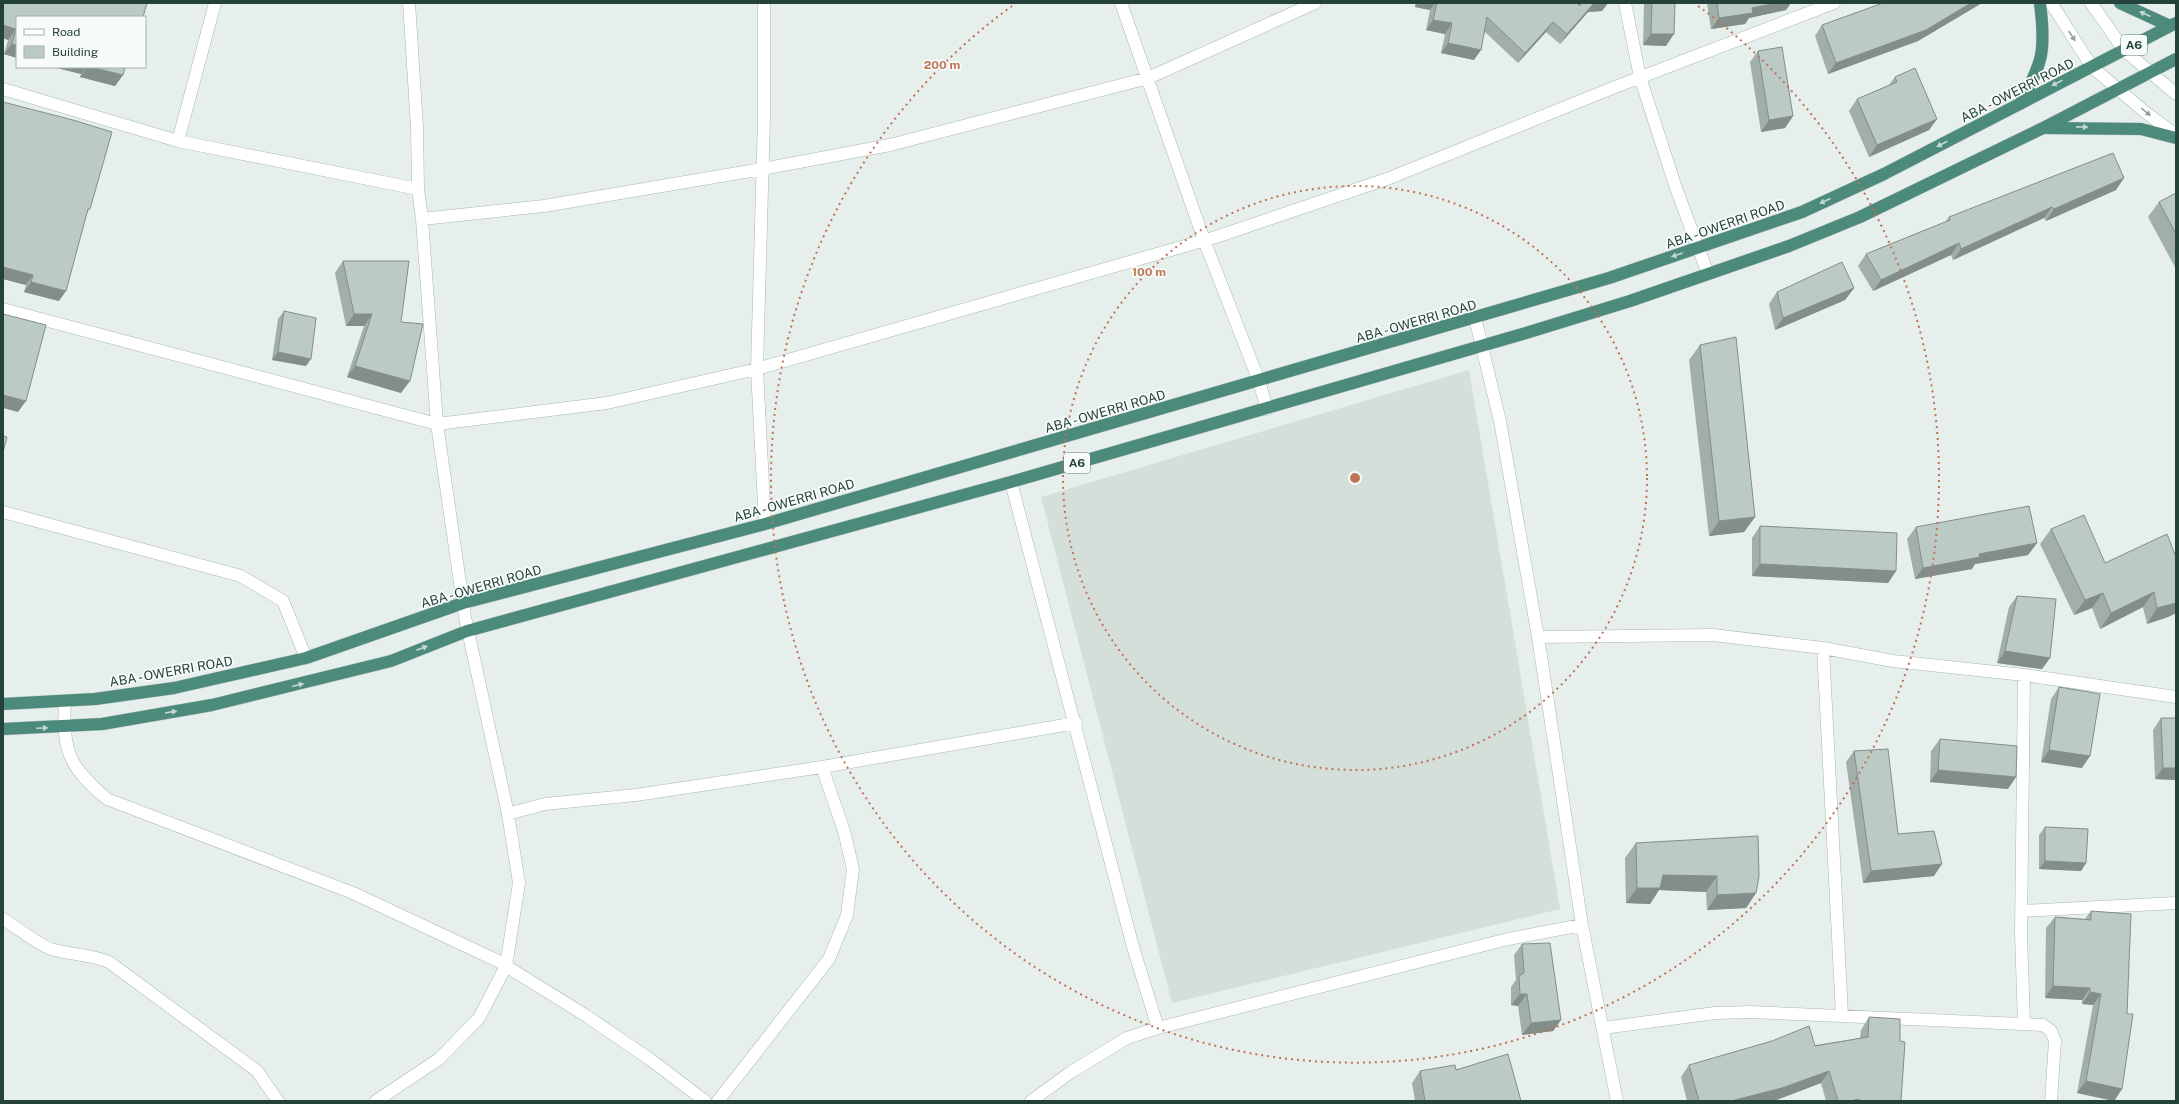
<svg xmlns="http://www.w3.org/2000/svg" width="2179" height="1104" viewBox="0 0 2179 1104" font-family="'Public Sans',sans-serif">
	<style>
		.built { fill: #d4dfda }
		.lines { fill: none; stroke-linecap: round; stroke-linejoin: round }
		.minor-casing { stroke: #a8b8b2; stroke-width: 13 }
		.tertiary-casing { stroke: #a8b8b2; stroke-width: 13 }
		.secondary-casing { stroke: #a4bbb3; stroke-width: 13 }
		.trunk-casing { stroke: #c2cac8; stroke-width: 13 }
		.minor { stroke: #fff; stroke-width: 12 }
		.tertiary { stroke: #fff; stroke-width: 12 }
		.secondary { stroke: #fff; stroke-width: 12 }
		.trunk { stroke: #4c8a7c; stroke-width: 12 }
		.wall { fill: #a1aea9 }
		.shaded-wall { fill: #838d89 }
		.building { fill: #bbcac4; stroke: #838d89 }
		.oneway { fill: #c4d9d4 }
		.oneway2 { fill: #92a09c }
		.ring { fill: none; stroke: #c07456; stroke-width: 2; stroke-dasharray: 2 4 }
		.labels { text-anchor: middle; stroke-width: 3.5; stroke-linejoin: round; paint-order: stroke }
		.shield { fill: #f7fbf9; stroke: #637a73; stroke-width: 1 }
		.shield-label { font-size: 12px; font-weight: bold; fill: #24423a }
		.street-label { font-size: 13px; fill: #24423a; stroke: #f7fbf9 }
		.centre { fill: #c07456; stroke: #f7fbf9; stroke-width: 2 }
		.ring-label { font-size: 12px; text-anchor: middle; font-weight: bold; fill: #c07456; stroke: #f7fbf9; stroke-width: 3.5; stroke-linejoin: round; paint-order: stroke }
	</style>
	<rect width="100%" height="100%" fill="#e6efeb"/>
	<path class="built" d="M1469,370L1560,909L1172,1003L1041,497Z"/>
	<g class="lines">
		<g class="minor-casing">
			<path id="minor" d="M764,3V117L757,369L765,524
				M1121,3L1204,240L1259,381L1267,409
				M1625,3L1640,77L1676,188L1708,274
				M3,89L178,141L418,189
				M178,141L215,3
				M422,219L544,206L762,169L890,145L1148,78L1315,3
				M3,309L437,424L607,403L757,369L1216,237L1387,179L1615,87L1834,3
				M1475,318L1500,421L1538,637L1582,925L1617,1101
				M1011,482L1133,947L1158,1028
				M3,512L241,576L283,601L306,658
				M1538,637L1713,635L1823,648L1893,661L2024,675L2176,697
				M1823,648L1842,1015
				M2024,675L2021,933L2024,1024
				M508,814L545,804L636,795L822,767L1076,723
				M2021,911L2176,903
				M3,919C18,928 35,943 51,949C71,955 89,954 109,962L257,1071L278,1101
				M1603,1028L1715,1013L1751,1012L2043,1025L2051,1031L2055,1041L2051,1101
				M376,1101L439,1059L479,1018L506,966L519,883L508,814L465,617L437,424L422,219L418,189L417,127L409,3
				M718,1101L829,959L847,915L853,869L844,831L822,767
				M1031,1101L1071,1072L1127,1038L1158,1028L1508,939L1582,925"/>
		</g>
		<g class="tertiary-casing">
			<path id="tertiary" d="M65,701C62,751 69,767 107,799L353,893L498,961L585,1015L651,1060L705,1101"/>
		</g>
		<g class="secondary-casing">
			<path id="secondary" d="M2051,3L2092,67L2145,112L2176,135
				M2091,3L2124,50L2176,94"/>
		</g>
		<g class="trunk-casing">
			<path id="trunk" d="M2120,3L2170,26
				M2020,104C2043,62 2046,51 2040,3
				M2047,128L2141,129L2176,138
				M3,704L95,699L174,688L306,658L463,603L765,524L1609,278L1802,212L1884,174L2176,23
				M3,729L102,724L212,705L391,661L467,631L1011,482L1526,333L1630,301L1789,246L1860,217L2043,128L2176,59"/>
		</g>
		<use href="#minor" class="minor"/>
		<use href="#tertiary" class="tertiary"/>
		<use href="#secondary" class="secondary"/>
		<use href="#trunk" class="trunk"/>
	</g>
	<path class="wall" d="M3,3L17,17V58L4,54L8,40L3,38Z
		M1415,3H1608L1602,11L1588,12L1560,44L1546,32L1518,63L1485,32L1474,60L1441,53L1445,34L1426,30L1430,10L1415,7Z
		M1644,3H1675L1666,46L1643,45Z
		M1707,3H1791L1786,10L1749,18L1745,24L1711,29Z
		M1883,3H1982L1918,41L1828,74L1815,36L1822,25Z
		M1758,51L1793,116L1785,128L1761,132L1750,62Z
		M53,67H125L123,75L115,86L80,77L81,74Z
		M1895,77L1937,119L1929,130L1869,157L1849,111L1857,99L1889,85Z
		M2116,190L2046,221L2044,218L1953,260L1951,255L1873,291L1858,266L1866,254L1945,222L1949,217Z
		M2176,193V269L2148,217L2159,202Z
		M90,209L86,214L59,301L24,292L26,285L3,279Z
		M343,261L401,322V393L347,377L364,326H346L335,273Z
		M1854,288L1845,300L1775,330L1769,304L1777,292Z
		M284,311L306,366L272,360L278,319Z
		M1700,345L1755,517L1744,532L1709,536L1689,360Z
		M1760,526L1896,571L1888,583L1752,576V538Z
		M1916,527L2037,543L2028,555L1975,564L1972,569L1915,579L1907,539Z
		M2051,529L2105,563L2176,557V613L2168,617L2147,624L2143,607L2100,629L2092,608L2074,615L2040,544Z
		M2017,596L2050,658L2042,669L1997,663L2009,607Z
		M2059,687L2082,768L2041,762L2051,699Z
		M2161,718H2176V780L2155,779L2153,730Z
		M1940,739L2008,789L1930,782L1931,751Z
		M1854,751L1898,834L1934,876L1863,883L1846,762Z
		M2045,827L2086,863L2081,871L2039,869V835Z
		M1636,843L1756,893L1746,908L1707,910L1706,892L1659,890L1650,904L1626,903L1625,858Z
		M2091,911L2122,1089L2114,1101L2077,1093L2093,1005L2082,1004V1000L2045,998L2046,928L2055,917L2085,919Z
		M1522,944L1561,1020L1553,1031L1522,1035L1518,1006L1511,1005V987L1516,980L1514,955Z
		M1869,1017L1900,1041L1901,1101H1826L1821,1083L1772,1101H1687L1681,1077L1689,1065L1860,1038L1861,1030Z
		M1456,1070L1521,1101H1415L1412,1083L1420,1071Z"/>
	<path class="shaded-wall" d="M1417,3H1435L1430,10L1415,7Z
		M1594,3H1608L1602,11L1588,12L1560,44L1567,34Z
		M1776,3H1791L1786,10L1749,18L1745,24L1711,29L1719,18L1752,8Z
		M1971,3H1982L1918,41L1828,74L1836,63Z
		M1433,20L1452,23L1445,34L1426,30Z
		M1553,22L1546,32L1518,63L1525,53Z
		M3,25L16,29L8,40L3,38Z
		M1651,34H1674L1666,46L1643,45Z
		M1448,43L1481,50L1474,60L1441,53Z
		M12,44L17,45V58L4,54Z
		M53,67H86L81,74Z
		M87,67H90L123,75L115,86L80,77Z
		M1793,116L1785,128L1761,132L1769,120Z
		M1937,119L1929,130L1869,157L1877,145Z
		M2124,178L2116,190L2046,221L2054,209Z
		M2052,207L2044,218L1953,260L1961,249Z
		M1959,243L1951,255L1873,291L1881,280Z
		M3,267L33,275L26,285L3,279Z
		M31,282L66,291L59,301L24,292Z
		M1854,288L1845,300L1775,330L1783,318Z
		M354,314H372L364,326H346Z
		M278,352L311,359L306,366L272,360Z
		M355,366L410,381L401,393L347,377Z
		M3,395L26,401L18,412L3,408Z
		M1755,517L1744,532L1709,536L1719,521Z
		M2037,543L2028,555L1975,564L1972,569L1915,579L1923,568L1979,554Z
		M1760,564L1896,571L1888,583L1752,576Z
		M2154,592L2143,607L2100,629L2111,613Z
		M2103,593L2092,608L2074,615L2085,600Z
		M2176,603V613L2168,617L2147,624L2157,608Z
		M2005,651L2050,658L2042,669L1997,663Z
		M2049,750L2090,756L2082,768L2041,762Z
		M2163,768H2176V780L2155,779Z
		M1938,770L2016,777L2008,789L1930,782Z
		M2045,861L2086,863L2081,871L2039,869Z
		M1942,864L1934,876L1863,883L1871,871Z
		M1663,875L1717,876L1706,892L1659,890L1650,904L1626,903L1637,888Z
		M1756,893L1746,908L1707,910L1717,895Z
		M2053,986L2090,988L2082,1000L2045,998Z
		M2090,992L2101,994L2093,1005L2082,1004Z
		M1520,994H1527L1518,1006L1511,1005Z
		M1561,1020L1553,1031L1522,1035L1531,1023Z
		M1829,1071L1821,1083L1774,1101H1731Z
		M2086,1081L2122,1089L2114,1101L2077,1093Z
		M1859,1099L1857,1101H1850Z"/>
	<path class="building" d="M3,3H147L143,17H17V45L12,44L16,29L3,25Z
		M1437,3H1577L1580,6V3H1594L1567,34L1553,22L1525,53L1487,17L1481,50L1448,43L1452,23L1433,20Z
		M1652,3H1675L1674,34H1651Z
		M1717,3H1776L1752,8L1753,13L1719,18Z
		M1883,3H1971L1926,30L1836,63L1822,25Z
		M1782,47L1793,116L1769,120L1758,51Z
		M90,67H125L123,75Z
		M1915,68L1937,119L1877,145L1857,99L1897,82L1895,77Z
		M3,102L73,120L112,132L90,209H88L66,291L31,282L33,275L3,267Z
		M2113,153L2124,178L2054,209L2052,207L1961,249L1959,243L1881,280L1866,254L1950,220L1949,217Z
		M2176,193V234L2159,202Z
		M343,261H409L401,322L423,324L410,381L355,366L372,314H354Z
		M1842,262L1854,288L1783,318L1777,292Z
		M284,311L316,318L311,359L278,352Z
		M3,314L46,325L26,401L3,395Z
		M1736,337L1755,517L1719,521L1700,345Z
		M3,436L7,437L3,452Z
		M2029,506L2037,543L1979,554L1980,557L1923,568L1916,527Z
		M2084,515L2105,563L2167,534L2176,557V603L2157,608L2154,592L2111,613L2103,593L2085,600L2051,529Z
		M1760,526L1897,533L1896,571L1760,564Z
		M2017,596L2056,599L2050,658L2005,651Z
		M2059,687L2100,694L2090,756L2049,750Z
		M2161,718H2176V768H2163Z
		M1940,739L2017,746L2016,777L1938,770Z
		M1888,749L1898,834L1934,831L1942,864L1871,871L1854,751Z
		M2045,827L2088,829L2086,863L2045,861Z
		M1758,836L1759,876L1756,893L1717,895V876L1663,875L1660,888H1637L1636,843Z
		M2091,911L2131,914L2127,1014H2133L2122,1089L2086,1081L2101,994L2090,992V988L2053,986L2055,917L2091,920Z
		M1550,943L1561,1020L1531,1023L1527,994H1520L1519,976L1524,973L1522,944Z
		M1869,1017L1900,1019V1041L1905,1042L1901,1101H1858L1859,1099L1850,1101H1838L1829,1071L1782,1088L1731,1101H1699L1689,1065L1772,1041L1809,1026L1815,1046L1868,1037Z
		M1508,1054L1521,1101H1425L1420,1071L1455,1065L1456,1070Z"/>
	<defs><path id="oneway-solid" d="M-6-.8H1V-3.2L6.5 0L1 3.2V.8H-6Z"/></defs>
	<g class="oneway">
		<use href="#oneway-solid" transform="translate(2145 14) rotate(-155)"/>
		<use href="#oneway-solid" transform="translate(2057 83) rotate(152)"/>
		<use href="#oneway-solid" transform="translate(2082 127) rotate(1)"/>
		<use href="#oneway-solid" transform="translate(1942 144) rotate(153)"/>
		<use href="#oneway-solid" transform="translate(1825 201) rotate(155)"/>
		<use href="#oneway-solid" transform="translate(1677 255) rotate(161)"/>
		<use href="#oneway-solid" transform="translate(422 648) rotate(-21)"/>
		<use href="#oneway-solid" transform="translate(298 685) rotate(-14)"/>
		<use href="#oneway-solid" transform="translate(171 712) rotate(-9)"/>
		<use href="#oneway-solid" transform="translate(42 728) rotate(-3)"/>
	</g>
	<g class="oneway2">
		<use href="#oneway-solid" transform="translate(2072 36) rotate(57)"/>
		<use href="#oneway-solid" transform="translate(2146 112) rotate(39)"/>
	</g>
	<g class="ring">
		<circle cx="1355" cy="478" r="292"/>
		<path d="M1698 6A584 584 0 1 1 1012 6"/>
	</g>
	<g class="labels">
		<g class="shield">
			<rect x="2121" y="35" width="26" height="20" rx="3"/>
			<rect x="1064" y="453" width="26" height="20" rx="3"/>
		</g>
		<g class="shield-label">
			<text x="2134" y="49">A6</text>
			<text x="1077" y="467">A6</text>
		</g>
		<g class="street-label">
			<text transform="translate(2017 90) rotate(-27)" y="5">ABA - OWERRI ROAD</text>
			<text transform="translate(1725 224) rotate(-19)" y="5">ABA - OWERRI ROAD</text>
			<text transform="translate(1416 321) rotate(-16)" y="5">ABA - OWERRI ROAD</text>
			<text transform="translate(1105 411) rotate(-16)" y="5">ABA - OWERRI ROAD</text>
			<text transform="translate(794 500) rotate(-16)" y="5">ABA - OWERRI ROAD</text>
			<text transform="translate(481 586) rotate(-16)" y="5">ABA - OWERRI ROAD</text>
			<text transform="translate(171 671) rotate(-10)" y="5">ABA - OWERRI ROAD</text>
		</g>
	</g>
	<circle cx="1355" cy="478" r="6" class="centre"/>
	<g class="ring-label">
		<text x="942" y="69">200 m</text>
		<text x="1149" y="276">100 m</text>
	</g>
	<rect width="2179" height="1104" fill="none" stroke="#24423a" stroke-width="8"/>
	<rect x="16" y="16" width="130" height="52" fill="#f7fbf9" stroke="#a3b1ad"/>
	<rect x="24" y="29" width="20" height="6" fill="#ffffff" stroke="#a3b1ad"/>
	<text x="52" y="36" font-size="12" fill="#24423a">Road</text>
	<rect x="24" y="46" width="20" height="12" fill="#bbcac4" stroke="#a3b1ad"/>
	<text x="52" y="56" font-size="12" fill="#24423a">Building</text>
</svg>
